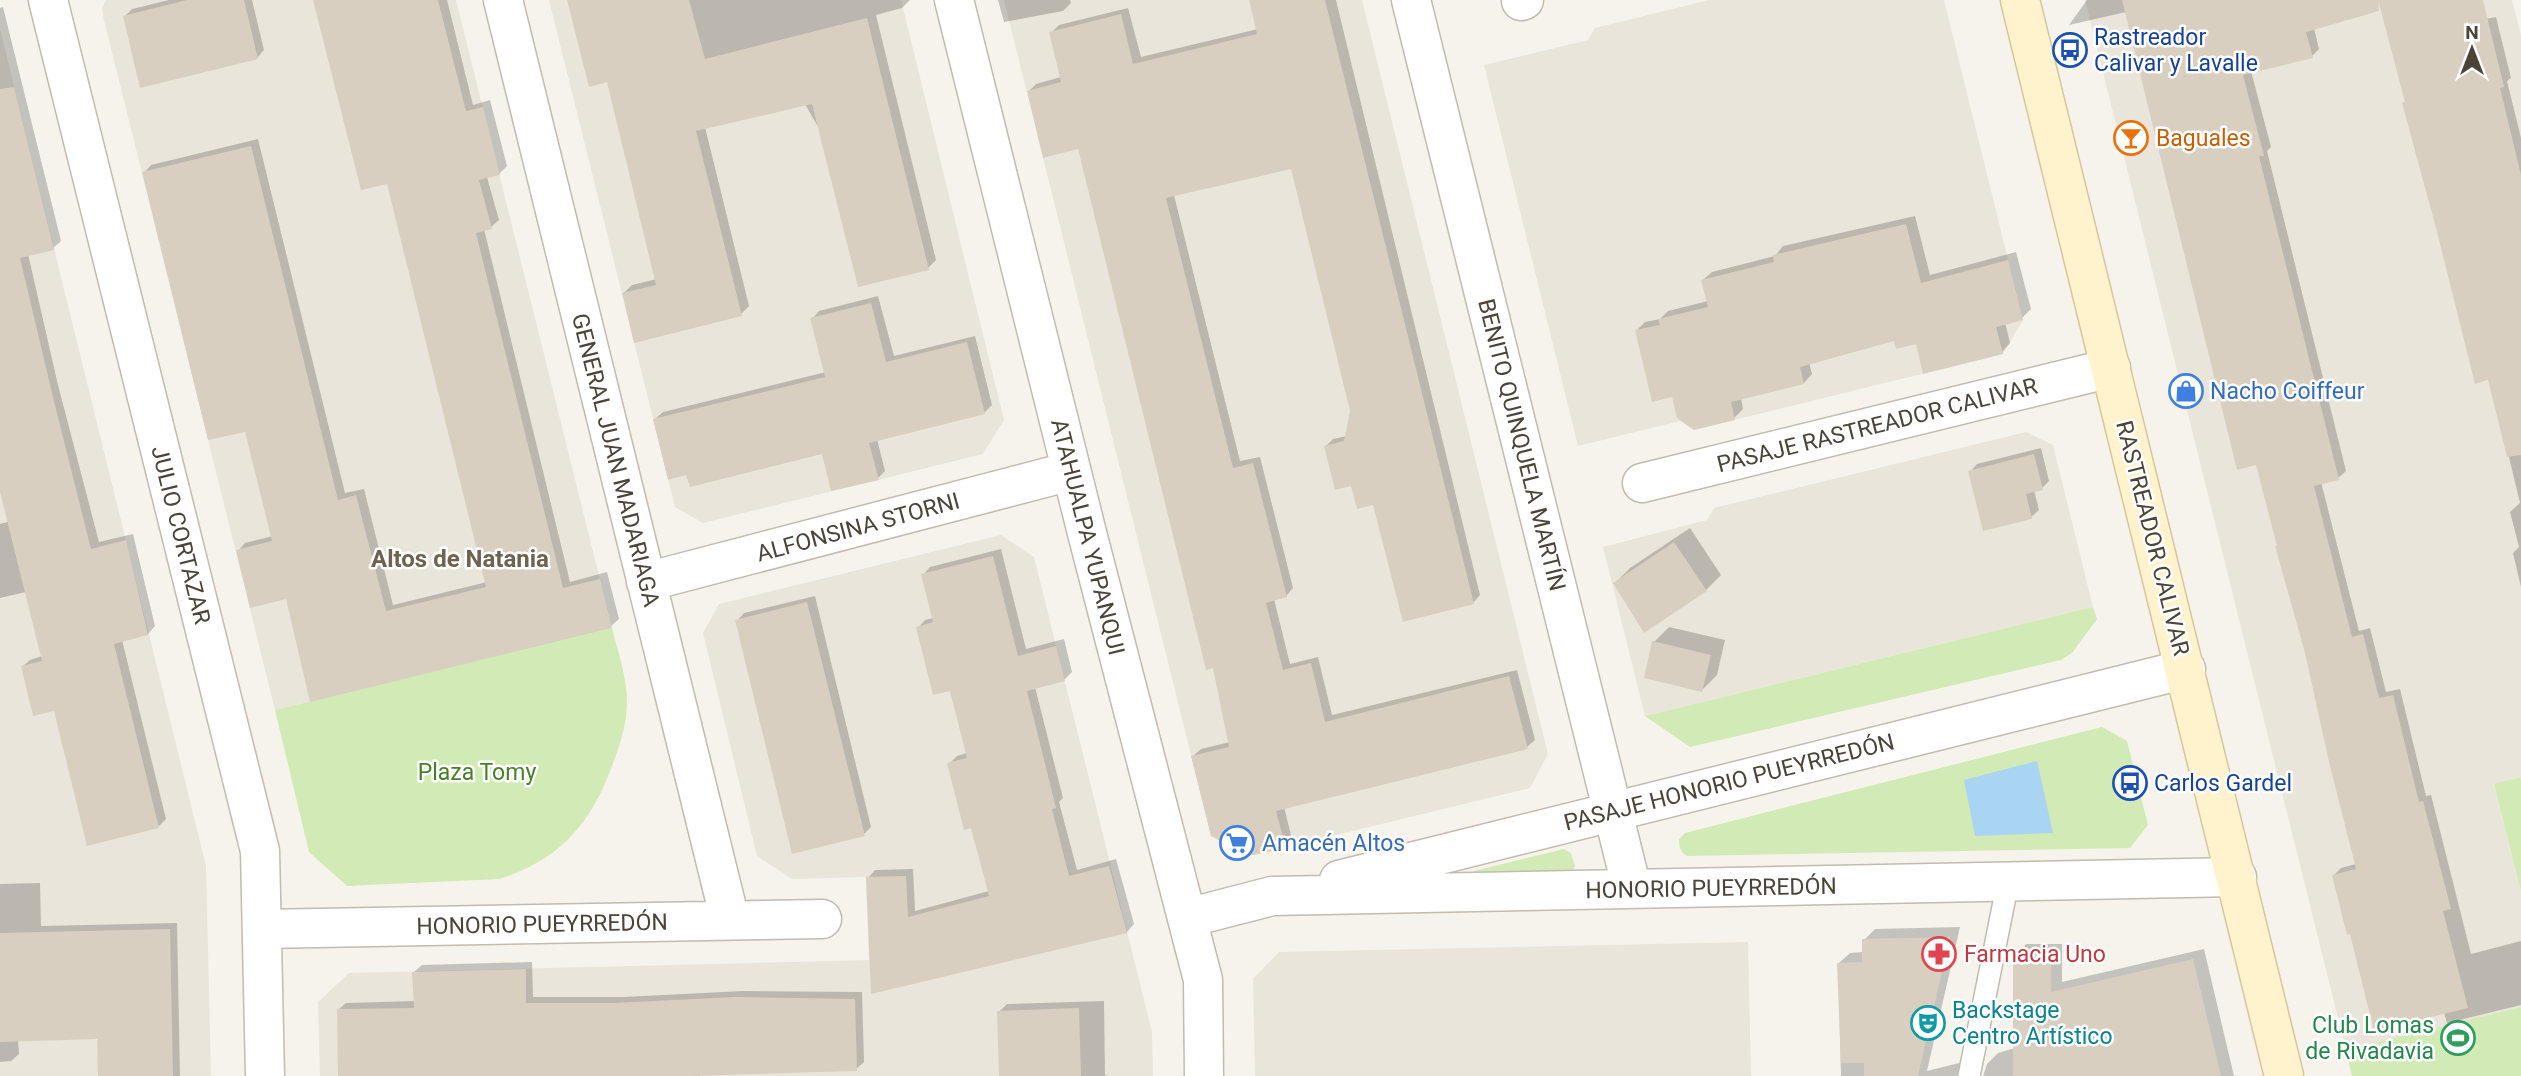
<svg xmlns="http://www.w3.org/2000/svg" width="2521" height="1076" viewBox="0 0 2521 1076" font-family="Roboto,sans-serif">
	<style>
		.residential { fill: #eae5da }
		.green { fill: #d2eab5 }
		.water { fill: #a9d4f2 }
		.shadow { fill: #0003 }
		.building { fill: #d8cfc1 }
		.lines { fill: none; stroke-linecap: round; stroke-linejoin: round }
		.service-casing { stroke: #c2bbae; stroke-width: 24 }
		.minor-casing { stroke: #c2bbae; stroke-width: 41 }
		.secondary-casing { stroke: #d6c79b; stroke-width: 41 }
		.service { stroke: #fff; stroke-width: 21 }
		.minor { stroke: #fff; stroke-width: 38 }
		.secondary { stroke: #fff3cd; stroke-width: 38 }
		.labels { text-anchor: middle; stroke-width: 5; stroke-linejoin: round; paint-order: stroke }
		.transit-label { font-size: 23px; fill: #164399; stroke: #fff; text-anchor: start }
		.food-label { font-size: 23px; fill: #c56008; stroke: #fff; text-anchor: start }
		.shop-label { font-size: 23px; fill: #366cbe; stroke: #fff; text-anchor: start }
		.street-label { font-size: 23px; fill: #4b4439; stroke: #fff }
		.park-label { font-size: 23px; fill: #4a7f2a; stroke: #fff }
		.health-label { font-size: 23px; fill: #be3a42; stroke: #fff; text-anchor: start }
		.culture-label { font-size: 23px; fill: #0d838f; stroke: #fff; text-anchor: start }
		.leisure-label { font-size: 23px; fill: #27864d; stroke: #fff; text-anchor: end }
		.neighbourhood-label { font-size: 24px; font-weight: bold; fill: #6e6250; stroke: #fff }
	</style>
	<rect width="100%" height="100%" fill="#f6f3ec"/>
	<path class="residential" d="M106,0H456L612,628L275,710L104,20L102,8Z
		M549,0H901L1004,420L983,454L703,523L675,507Z
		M1004,0H1362L1548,754L1530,788L1249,856L1211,836Z
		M1709,0H1944L2023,320L2003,354L1694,430L1680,421L1578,446L1484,65L1588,40L1595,28Z
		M2085,0H2512L2521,35V777L2494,785L2521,892V1007L2346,1050Z
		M0,29L206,866L211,1076H0Z
		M2026,432L2053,445L2093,607L1645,716L1603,547L1707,520L1714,508Z
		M1001,535L1034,557L1152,1032L1153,1076H320L318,1002L349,973L869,960L866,877L792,879L757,856L703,633L719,604Z
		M1748,942L1751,1076H1255L1253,979L1279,952Z"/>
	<path class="green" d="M2093,607L2097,619L2072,653L2061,660L1690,747L1645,716Z
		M612,628C618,652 627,677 627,702C627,724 620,745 612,766C591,824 558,861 499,879L347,886L309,852L275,710Z
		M2102,727L2127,741L2148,825L2130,848L1687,856C1680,852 1679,847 1679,839L1685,833Z
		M2521,777V892L2494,784Z
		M1564,849L1571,853L1575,866L1573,871L1474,873V871Z
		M2521,1007V1076H2352L2346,1050Z"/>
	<path class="water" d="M2037,761L2053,833L1975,836L1964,780Z"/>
	<path class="shadow" d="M169,0H252L264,50L257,58L125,16L132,9Z
		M315,0H447L473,105L490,100L507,166L499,174L487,177L499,220L491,227L484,229L570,582L607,572L619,619L611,626L311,700L287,596L238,551L245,543L273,536L246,430L144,173L151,165L258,139L345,493L364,489L393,605L487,582L388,182Z
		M569,0H910L902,8L876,15L936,260L928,268L821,132L805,104L705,127L749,306L741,314L624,293L632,285L657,279L609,80Z
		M998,0H1070L1071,3L1063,11L1004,22Z
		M1251,0H1336L1480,595L1473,603L1374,503L1353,484L1326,446L1333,439L1347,436L1352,411L1292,167L1174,195L1240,461L1260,457L1293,588L1286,596L1274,599L1290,664L1318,657L1332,715L1517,670L1535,740L1527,747L1284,807L1292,839L1285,846L1193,756L1201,749L1230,742L1215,666L1079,147L1029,91L1036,84L1061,77L1051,33L1059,25L1128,8L1141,57L1258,29Z
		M2087,0H2335L2314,28L2319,49L2312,56L2251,71L2271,147L2267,151L2346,471L2338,478L2321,482L2359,631L2370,628L2386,692L2400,689L2426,796L2431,795L2471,954L2521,941V1005L2447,1023L2444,1012L2352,932L2334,875L2341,868L2356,864L2306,653L2257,463L2126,12L2069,25Z
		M2380,0H2469L2475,21L2496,17L2511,78L2507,81L2521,138V587L2513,553L2519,547L2510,512L2520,503L2490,378L2404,103L2406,101Z
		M3,7L61,241L53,248L28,254L58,385L99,542L133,534L155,626L148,634L122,640L166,819L159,826L55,709L22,667L30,660L42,656L26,592L0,598V524L37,514L0,455V8Z
		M1915,216L1930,275L2016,252L2031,309L2022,318L2005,322L2010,343L2002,352L1895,339L1809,362L1812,374L1804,383L1741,398L1743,409L1734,418L1673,394L1636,331L1645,322L1660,319L1668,311L1708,301L1703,280L1712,272L1775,256L1783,246Z
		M878,296L894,356L975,336L992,405L984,413L877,439L885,471L878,478L823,452L688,473L655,419L663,412L826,372L812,319L819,311Z
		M2041,448L2049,481L2042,488L2034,490L2039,510L2031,517L1970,472L1977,464Z
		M1690,528L1721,575L1706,590L1615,583L1630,568Z
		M1001,549L1026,649L1064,639L1072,672L1064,680L1035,687L1063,798L1059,802L1077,870L1116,859L1134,924L1127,932L873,992L868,878L875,870L913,869L915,911L989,891L973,826L949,764L957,756L967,753L951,689L918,628L925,620L934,618L923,575L930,567Z
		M815,596L871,827L864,834L737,621L744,613Z
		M1669,627L1725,640L1717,675L1702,690L1654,642Z
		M40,883L41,926L177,923L180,1076H100L99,1037L18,1040L19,1054L11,1061L0,1062V884Z
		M1960,927L1927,1071L1967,1061L1975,1076H1841L1838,964L1850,953L1864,952V940L1875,929Z
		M2026,944H2062V982L2204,949L2234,1076H1983L1987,1064L1998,1053L2015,1048V955Z
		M532,962L533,997H623L743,991L862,992L864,1062L856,1069L700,1074V1076H340L338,1010L346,1003L415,1001L414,972L422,965Z
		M1104,1001L1105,1075L1108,1076H1001L999,1012L1007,1004Z"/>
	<path class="building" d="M187,0H244L258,59L140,88L123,16Z
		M313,0H438L466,111L483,107L500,175L479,180L492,229L476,233L563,588L600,579L612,628L310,702L286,599L250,608L236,550L272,541L245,432L208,440L142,172L251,146L338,500L356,495L386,611L486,587L387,184L361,190Z
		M567,0H689L705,59L867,18L929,270L858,287L812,104L696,131L742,316L634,343L622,293L656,285L607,82L589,87Z
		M1249,0H1325L1474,604L1403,622L1373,505L1357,509L1351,486L1335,490L1324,446L1344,441L1350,411L1291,169L1166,198L1233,468L1253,463L1287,597L1266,603L1283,670L1311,663L1325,722L1509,676L1528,749L1276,811L1286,848L1254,855H1247L1211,836L1191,756L1229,747L1213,668L1206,670L1078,149L1043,158L1027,91L1061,82L1049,32L1121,14L1133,64L1257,34Z
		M2122,0H2378L2379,11L2306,32L2313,58L2243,75L2264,156H2259L2339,480L2314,486L2352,637L2363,634L2379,698L2393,695L2419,802L2423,801L2451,909L2443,911L2468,1008L2374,1031L2350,934L2347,935L2332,875L2356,869L2329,762L2305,653L2275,546H2277L2256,465L2237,470Z
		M2378,0H2483L2504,87L2500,88L2521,175V455L2507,457L2488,380L2475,384L2436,228L2402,103L2405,102Z
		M14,87L54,250L20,258L52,393L91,549L126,540L148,635L114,644L159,828L87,846L54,711L33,716L21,666L42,661L0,492V89Z
		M1906,224L1921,283L2008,260L2023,320L1996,327L2003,354L1923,374L1916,344L1896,349L1894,341L1800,367L1804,384L1731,402L1735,420L1694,430L1677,418L1672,397L1652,402L1635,330L1660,325L1658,319L1708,307L1701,280L1774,262L1773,255Z
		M871,303L886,362L967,342L985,414L869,443L879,480L831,491L822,454L690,487L686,475L668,480L653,419L825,377L810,318Z
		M2034,454L2043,490L2026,494L2032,519L1983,531L1968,471Z
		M1674,542L1707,591L1644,633L1613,583Z
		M993,556L1018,656L1056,646L1065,681L1027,691L1056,808L1052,809L1069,876L1109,866L1127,933L871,994L866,877L906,876L908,917L989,896L971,828L964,830L947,763L967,758L950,691L933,695L916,627L933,622L921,574Z
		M807,602L865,836L792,854L735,620Z
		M1652,641L1711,655L1702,692L1644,678Z
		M170,929L173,1076H98L97,1039L0,1042V933Z
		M1950,937L1918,1076H1864V1063H1841L1837,963L1862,962V939Z
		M2013,954H2051V992L2193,959L2221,1076H2013Z
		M526,969V1003H614L735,997L855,999L857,1071L690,1076H338L337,1009L414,1008L412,972Z
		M1079,1008L1081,1076H999L997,1011Z"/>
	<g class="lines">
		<g class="service-casing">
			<path id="service" d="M1969,1076L2008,882"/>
		</g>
		<g class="minor-casing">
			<path id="minor" d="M48,0L260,851L265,1076
				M503,0L730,920
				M954,0L1087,533L1203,980L1204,1076
				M1411,0L1632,889
				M1521,1L1524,0
				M1642,483L2111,368
				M646,582L1071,471
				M1339,880L2186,669
				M1187,918L1272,896L2237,877
				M262,929L822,919"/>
		</g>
		<g class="secondary-casing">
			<path id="secondary" d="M2020,0L2284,1076"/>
		</g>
		<use href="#service" class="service"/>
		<use href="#minor" class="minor"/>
		<use href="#secondary" class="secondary"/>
	</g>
	<defs>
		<g id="bus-ring" transform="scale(1.75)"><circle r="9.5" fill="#fff" stroke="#1a4fb4" stroke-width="1.5"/><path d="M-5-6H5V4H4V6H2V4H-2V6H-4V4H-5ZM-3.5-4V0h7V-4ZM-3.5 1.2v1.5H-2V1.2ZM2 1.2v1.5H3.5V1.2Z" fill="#1a4fb4"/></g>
		<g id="bar-ring" transform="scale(1.75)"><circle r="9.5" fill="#fff" stroke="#e8710a" stroke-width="1.5"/><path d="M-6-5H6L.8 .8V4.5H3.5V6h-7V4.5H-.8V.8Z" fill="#e8710a"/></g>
		<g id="shop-ring" transform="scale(1.75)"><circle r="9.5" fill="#fff" stroke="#3f7fe0" stroke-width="1.5"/><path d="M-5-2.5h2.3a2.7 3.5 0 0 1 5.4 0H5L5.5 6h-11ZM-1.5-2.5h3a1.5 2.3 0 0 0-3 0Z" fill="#3f7fe0"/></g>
		<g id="supermarket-ring" transform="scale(1.75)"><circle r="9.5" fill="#fff" stroke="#3f7fe0" stroke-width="1.5"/><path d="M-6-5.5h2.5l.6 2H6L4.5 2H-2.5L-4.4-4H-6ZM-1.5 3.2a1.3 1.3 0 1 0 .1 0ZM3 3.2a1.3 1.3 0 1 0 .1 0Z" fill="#3f7fe0"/></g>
		<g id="pharmacy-ring" transform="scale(1.75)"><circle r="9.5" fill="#fff" stroke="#e0444e" stroke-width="1.5"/><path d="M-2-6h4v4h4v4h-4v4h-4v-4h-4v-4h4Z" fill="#e0444e"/></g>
		<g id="theatre-ring" transform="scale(1.75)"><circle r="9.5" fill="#fff" stroke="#0f9aa8" stroke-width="1.5"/><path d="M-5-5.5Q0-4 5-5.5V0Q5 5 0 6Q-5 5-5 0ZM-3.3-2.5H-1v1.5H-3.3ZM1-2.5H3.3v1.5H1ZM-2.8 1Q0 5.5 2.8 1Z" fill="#0f9aa8"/></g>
		<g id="stadium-ring" transform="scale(1.75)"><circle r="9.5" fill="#fff" stroke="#2e9e5b" stroke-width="1.5"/><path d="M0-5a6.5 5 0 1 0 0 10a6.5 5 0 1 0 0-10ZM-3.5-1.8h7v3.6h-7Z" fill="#2e9e5b"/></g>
	</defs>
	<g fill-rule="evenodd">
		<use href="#bus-ring" x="2070" y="50"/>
		<use href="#bar-ring" x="2131" y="138"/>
		<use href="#shop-ring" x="2186" y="391"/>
		<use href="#bus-ring" x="2130" y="783"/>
		<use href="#supermarket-ring" x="1237" y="843"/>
		<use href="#pharmacy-ring" x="1939" y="954"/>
		<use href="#theatre-ring" x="1928" y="1023"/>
		<use href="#stadium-ring" x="2458" y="1038"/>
	</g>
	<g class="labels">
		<g class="transit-label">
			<text x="2094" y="45">Rastreador<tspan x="2094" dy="26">Calivar y Lavalle</tspan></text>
			<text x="2154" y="791">Carlos Gardel</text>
		</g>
		<g class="food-label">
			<text x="2156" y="146">Baguales</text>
		</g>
		<g class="shop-label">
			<text x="2210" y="399">Nacho Coiffeur</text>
			<text x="1262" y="851">Amacén Altos</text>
		</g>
		<g class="street-label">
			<text transform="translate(1877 425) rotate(-14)" y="8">PASAJE RASTREADOR CALIVAR</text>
			<text transform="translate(1522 445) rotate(76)" y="8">BENITO QUINQUELA MARTÍN</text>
			<text transform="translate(616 460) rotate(76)" y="8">GENERAL JUAN MADARIAGA</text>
			<text transform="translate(858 527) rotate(-15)" y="8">ALFONSINA STORNI</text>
			<text transform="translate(181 535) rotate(76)" y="8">JULIO CORTAZAR</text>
			<text transform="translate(1088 537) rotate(76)" y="8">ATAHUALPA YUPANQUI</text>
			<text transform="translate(2153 538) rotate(76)" y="8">RASTREADOR CALIVAR</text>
			<text transform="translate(1729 782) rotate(-14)" y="8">PASAJE HONORIO PUEYRREDÓN</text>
			<text transform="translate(1711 888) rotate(-1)" y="8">HONORIO PUEYRREDÓN</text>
			<text transform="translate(542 924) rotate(-1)" y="8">HONORIO PUEYRREDÓN</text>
		</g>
		<g class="park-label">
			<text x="477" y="780">Plaza Tomy</text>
		</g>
		<g class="health-label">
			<text x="1964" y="962">Farmacia Uno</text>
		</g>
		<g class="culture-label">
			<text x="1952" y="1018">Backstage<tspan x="1952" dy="26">Centro Artístico</tspan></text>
		</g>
		<g class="leisure-label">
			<text x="2434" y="1033">Club Lomas<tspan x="2434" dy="26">de Rivadavia</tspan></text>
		</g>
		<g class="neighbourhood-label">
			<text x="460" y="567">Altos de Natania</text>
		</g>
	</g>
	<g transform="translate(2472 49)" stroke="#ffffff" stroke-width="5" paint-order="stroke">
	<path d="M0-5L12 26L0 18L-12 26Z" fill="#4b4439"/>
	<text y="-10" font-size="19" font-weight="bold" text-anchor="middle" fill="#4b4439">N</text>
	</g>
</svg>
